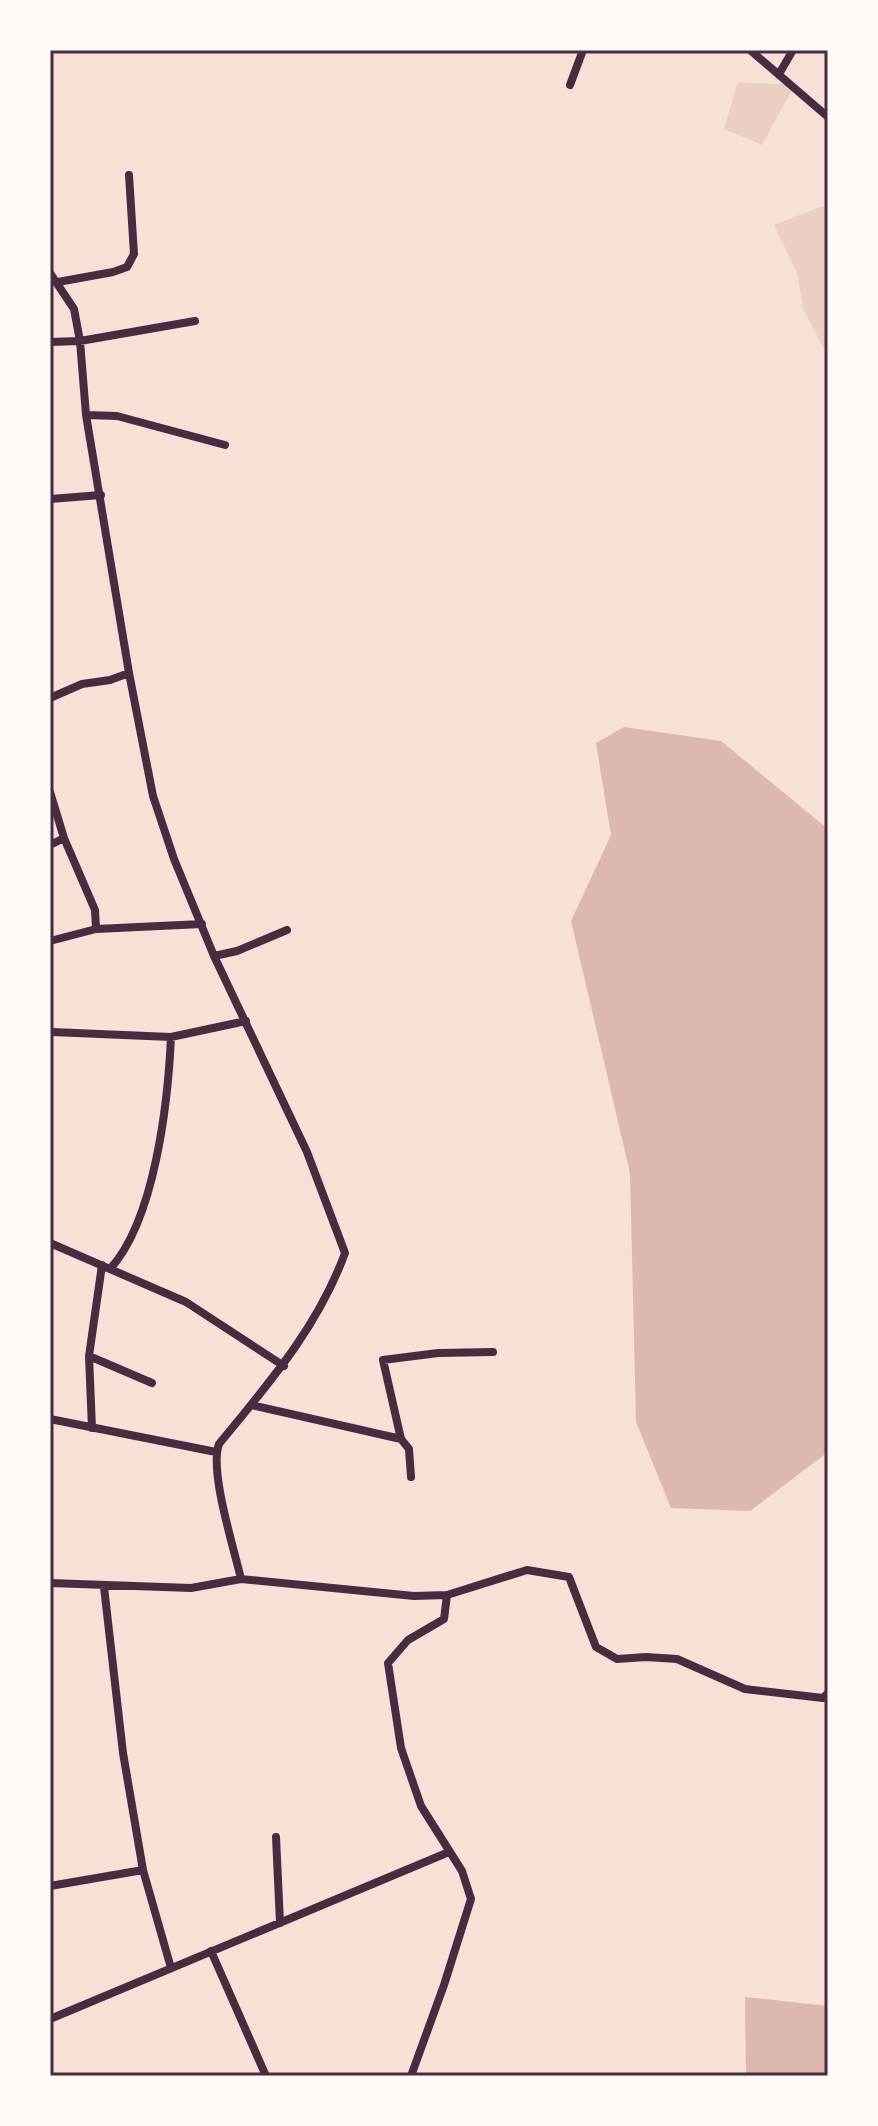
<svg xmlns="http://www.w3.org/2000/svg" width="878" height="2126" viewBox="0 0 878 2126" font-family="'DejaVu Sans',sans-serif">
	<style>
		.green { fill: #ebcfc5 }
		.water { fill: #dcb8b0 }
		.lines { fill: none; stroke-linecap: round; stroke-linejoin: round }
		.minor { stroke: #4a2c40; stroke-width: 8 }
		.neatline { fill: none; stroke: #4a2c40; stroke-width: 3 }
	</style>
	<rect width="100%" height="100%" fill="#f7e1d7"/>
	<path class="green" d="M738,82L795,85L762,145L724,129Z
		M823,206L828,215V347L824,349L803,309L797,273L774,225Z"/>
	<path class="water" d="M624,727L721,741L828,829V1452L750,1511L671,1508L636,1422L630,1173L571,921L611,835L596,743Z
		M745,1997L828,2006V2076H746Z"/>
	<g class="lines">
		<path class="minor" d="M750,50L828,117
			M779,74L793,50
			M570,85L583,50
			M50,273L74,309L80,341L86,415L129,673L153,796L174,859L214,956L307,1152L345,1253C318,1327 269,1383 219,1444C209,1471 234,1548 241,1579
			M58,282L113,272L127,267L134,254L129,175
			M50,342L80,341L195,321
			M86,415L117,416L225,445
			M50,499L101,495
			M50,698L82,684L110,680L129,673
			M50,792L64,838L95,910L96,929L50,941
			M50,845L64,838
			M96,929L202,924
			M214,956L237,951L287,930
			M52,1032L171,1037L246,1021
			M50,1243L186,1302L284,1366
			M110,1269C155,1220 168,1102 171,1037
			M89,1356L152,1383
			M251,1405L401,1439
			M50,1419L216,1452
			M92,1428L89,1356L102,1265
			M411,1477L409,1449L401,1439L383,1360L438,1353L493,1352
			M50,1583L191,1588L241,1579L414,1596L447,1595L527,1570L569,1577L596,1647L617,1659L646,1657L677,1659L745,1689L823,1698L828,1693
			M104,1587L123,1753L143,1870L171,1968
			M276,1837L280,1923
			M50,1886L143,1870
			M211,1951L266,2076
			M50,2019L449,1852
			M411,2076L444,1985L471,1899L462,1871L421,1806L401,1748L388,1663L408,1640L444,1619L447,1595"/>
	</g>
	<rect width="878" height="2126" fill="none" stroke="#fffaf5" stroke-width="104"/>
	<rect x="52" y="52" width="774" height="2022" class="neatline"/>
</svg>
